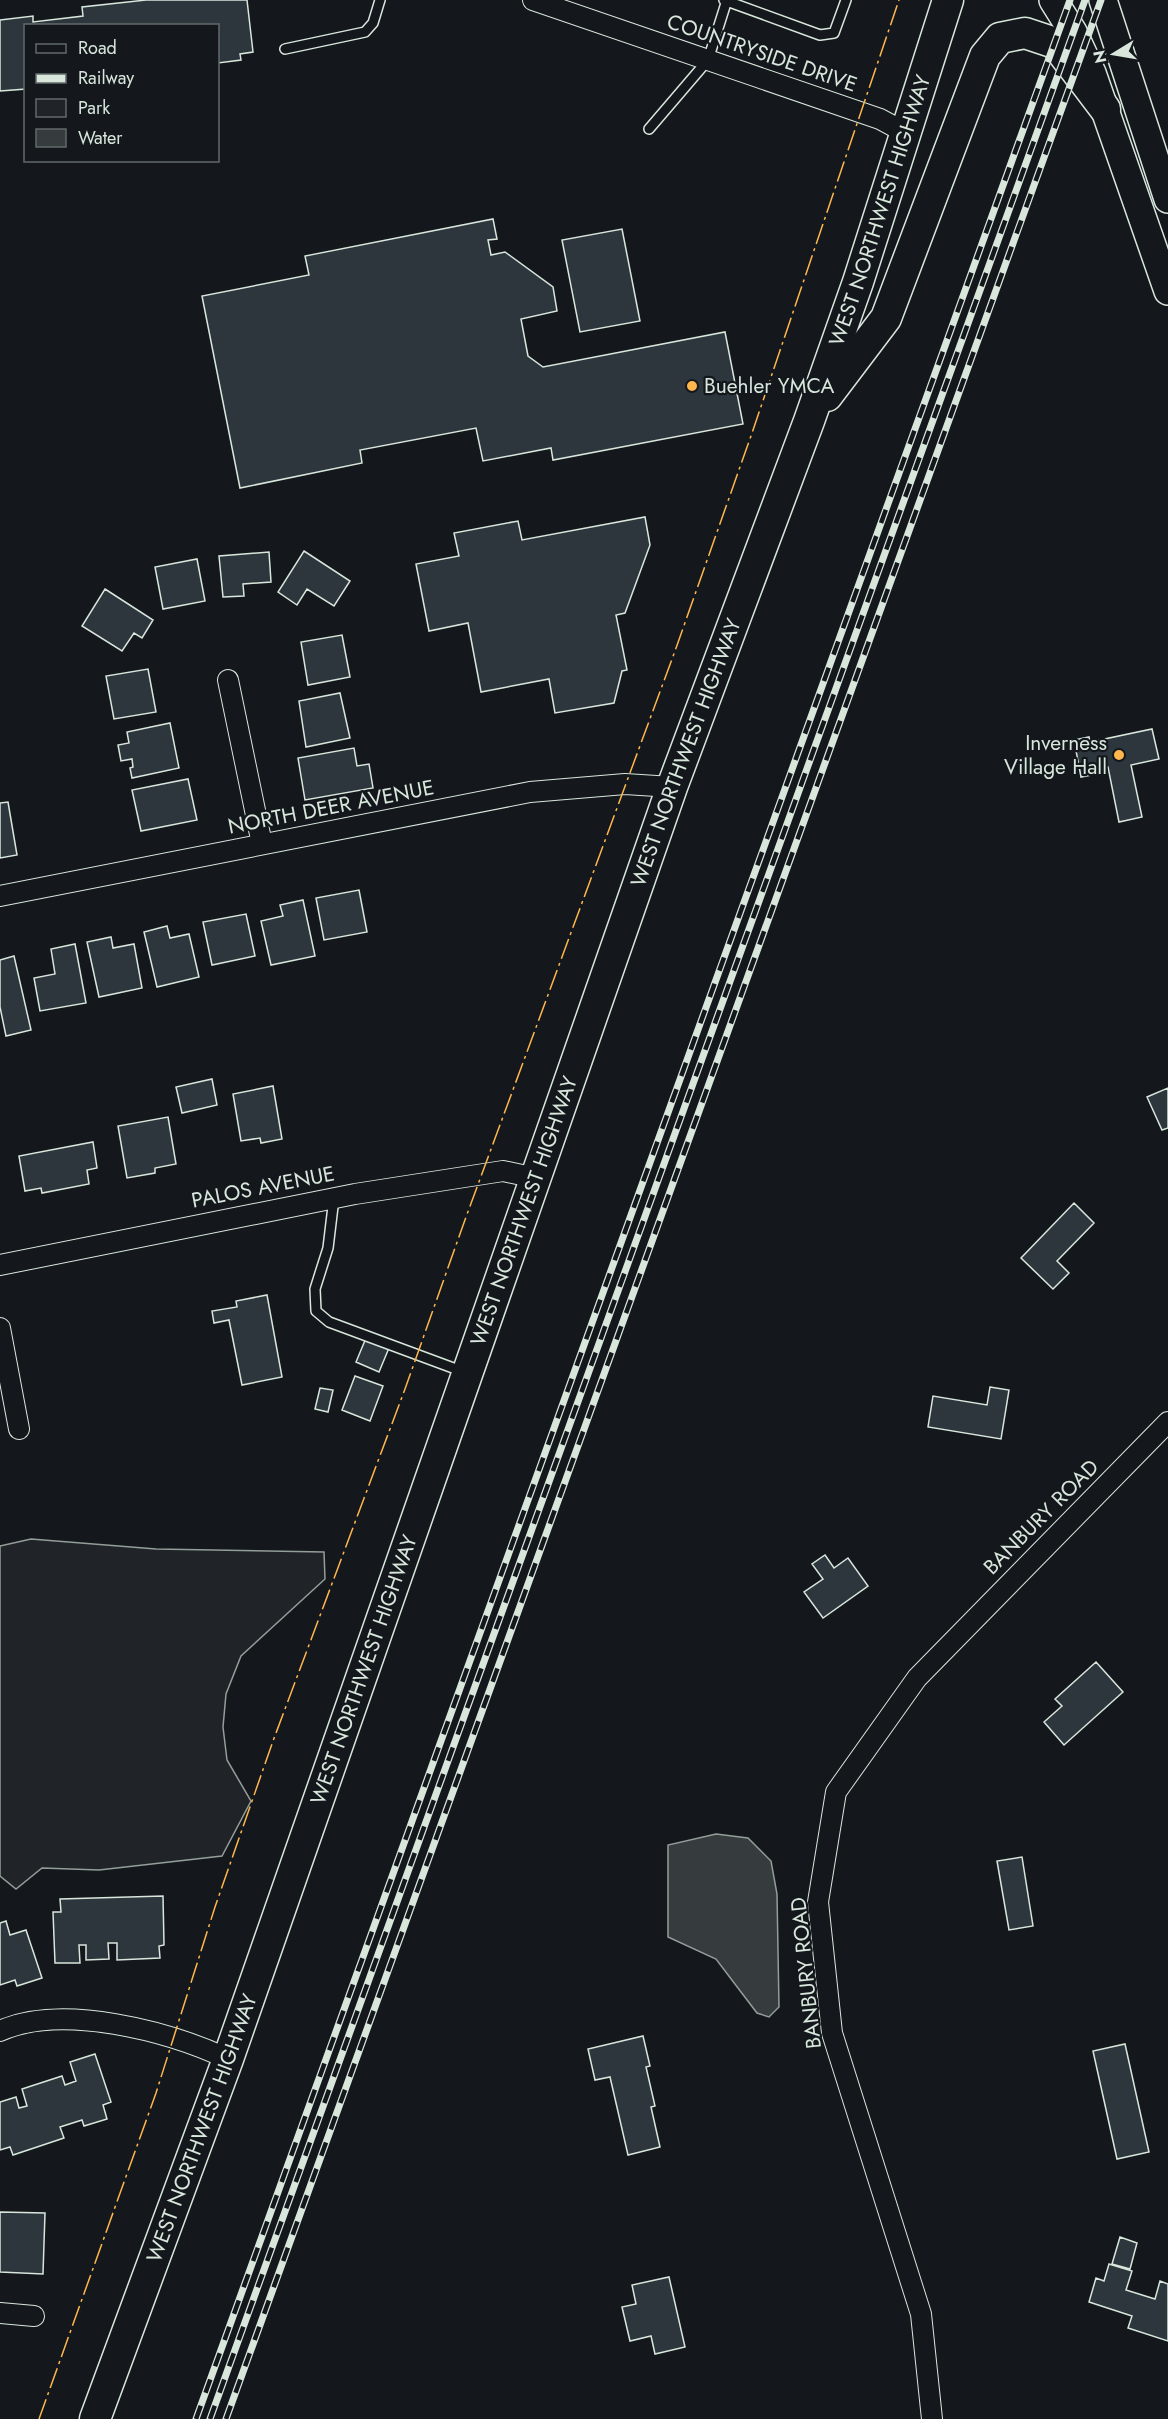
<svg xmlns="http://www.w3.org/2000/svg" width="1168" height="2419" viewBox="0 0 1168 2419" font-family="Jost,sans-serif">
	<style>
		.green { fill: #202428; stroke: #939e99; stroke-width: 1.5 }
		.water { fill: #363b3e; stroke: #939e99; stroke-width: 1.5 }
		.building { fill: #2c363c; stroke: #d8e6dc; stroke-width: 1.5 }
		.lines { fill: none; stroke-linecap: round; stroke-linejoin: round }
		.service-casing { stroke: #d8e6dc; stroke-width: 12 }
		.minor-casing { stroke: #d8e6dc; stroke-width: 22 }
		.secondary-casing { stroke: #d8e6dc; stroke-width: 30 }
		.primary-casing { stroke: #d8e6dc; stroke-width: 33 }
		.service { stroke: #14181c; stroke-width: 9 }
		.minor { stroke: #14181c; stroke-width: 20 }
		.secondary { stroke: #14181c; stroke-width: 27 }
		.primary { stroke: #14181c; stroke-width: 30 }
		.rail-casing { stroke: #d8e6dc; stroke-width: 7 }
		.rail { stroke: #14181c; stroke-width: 4.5; stroke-dasharray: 14; stroke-linecap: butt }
		.power { stroke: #ffb74d; stroke-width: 1.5; stroke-dasharray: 21 4.5 3 4.5; stroke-linecap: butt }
		.poi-dot { fill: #ffb74d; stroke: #14181c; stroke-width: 2 }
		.labels { text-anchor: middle; stroke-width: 4.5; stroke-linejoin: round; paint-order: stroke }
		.street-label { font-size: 21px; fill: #d8e6dc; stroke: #14181c }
		.poi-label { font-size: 21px; fill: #d8e6dc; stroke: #14181c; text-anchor: start }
	</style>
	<rect width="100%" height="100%" fill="#14181c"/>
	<path class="green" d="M31,1539L156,1549L324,1552L325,1579L241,1656L226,1694L223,1727L227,1760L251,1801L222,1856L99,1870L42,1868L16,1889L0,1876V1546Z"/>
	<path class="water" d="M716,1834L748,1838L771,1861L777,1894L779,2007L769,2017L757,2013L716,1959L668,1937V1845Z"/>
	<path class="building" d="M146,0H247L253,52L240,54L241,60L218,63V26H26V89L0,91V20L33,16V22L83,16L82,7Z
		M493,219L497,239L488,240L491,255L505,252L553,287L557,311L521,319L528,356L543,367L725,332L743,424L553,460L551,448L483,461L476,428L360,450L362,463L240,488L202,296L309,275L305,256Z
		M622,229L640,321L580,332L562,240Z
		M645,517L650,545L625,613L616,615L627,670L622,671L614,703L555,713L549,679L481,692L468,623L429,631L416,564L459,556L454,533L518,521L522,540Z
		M304,551L350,581L334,606L307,589L297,605L278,592Z
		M269,552L271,582L243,584L244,596L223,597L219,556Z
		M197,559L205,601L163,609L155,567Z
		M105,589L153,620L142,638L134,633L122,651L82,626Z
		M342,635L350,677L308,685L301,642Z
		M148,669L156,712L114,719L106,676Z
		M340,693L350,738L306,747L299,701Z
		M170,723L179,768L132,778L130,768L133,767L132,759L121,761L118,745L129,743L127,732Z
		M1152,729L1159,759L1131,765L1142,817L1119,822L1108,767L1096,769L1097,774L1081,777L1074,740L1089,737L1090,742Z
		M354,748L357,766L369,764L373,788L305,800L298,758Z
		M188,779L197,820L141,831L132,790Z
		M8,802L17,855L0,858V803Z
		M359,890L367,932L324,940L316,898Z
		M303,900L315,956L271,965L261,921L283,916L280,905Z
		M246,914L255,956L212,965L203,922Z
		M167,926L170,938L189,934L199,977L157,987L144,932Z
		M111,937L113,948L134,944L142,988L99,997L87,942Z
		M75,944L86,1003L40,1011L34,978L55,974L51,949Z
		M14,956L31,1030L6,1036L0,1007V960Z
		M212,1079L217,1105L182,1113L176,1087Z
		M273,1086L282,1139L261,1143L260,1138L241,1141L233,1094Z
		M1168,1088V1128L1162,1130L1147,1097Z
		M168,1117L176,1164L155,1168V1173L127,1178L118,1126Z
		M93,1142L97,1168L87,1170L89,1184L42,1193L41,1188L25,1191L19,1156Z
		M1074,1203L1094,1223L1057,1261L1069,1273L1053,1289L1021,1258Z
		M267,1295L282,1377L242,1385L229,1320L214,1323L212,1311L237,1307L236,1301Z
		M366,1338L389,1348L379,1372L356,1362Z
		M355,1376L383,1386L370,1421L342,1410Z
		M990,1387L1009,1390L1001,1439L928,1427L933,1396L987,1405Z
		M320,1388L333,1390L328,1412L315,1409Z
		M825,1555L834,1568L848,1558L868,1586L823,1618L804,1592L823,1579L812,1564Z
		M1096,1662L1123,1692L1064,1745L1044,1722L1062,1706L1055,1699Z
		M1022,1857L1033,1926L1009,1930L997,1861Z
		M163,1896L164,1945L159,1946L160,1958L117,1960V1943H108L109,1959L86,1960V1945H79L80,1963H55L53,1912H61L60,1899Z
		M6,1921L10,1935L26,1930L42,1978L17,1986L15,1980L0,1985V1923Z
		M643,2036L650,2066L646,2067L655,2106L651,2107L660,2147L628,2155L610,2077L595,2080L588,2049Z
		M1125,2044L1149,2152L1117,2159L1093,2051Z
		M95,2054L111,2102L103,2105L107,2119L84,2126L82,2120L60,2127L64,2138L13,2155L10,2147L0,2150V2102L16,2097L19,2108L27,2106L22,2089L62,2076L65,2085L76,2081L70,2062Z
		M0,2212L45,2213L43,2274L0,2272Z
		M1120,2237L1137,2243L1130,2269L1112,2264Z
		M1109,2264L1132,2271L1126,2290L1155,2299L1160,2281L1168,2284V2341L1128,2328L1132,2316L1089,2302L1096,2278L1104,2281Z
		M669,2277L685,2347L655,2354L651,2336L630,2341L622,2307L636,2304L632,2285Z"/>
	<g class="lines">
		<g class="service-casing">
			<path id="service" d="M724,0L820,35L834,33L846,0
				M285,49L365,32L373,23L380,0
				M649,129L708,60L727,0
				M334,1198L328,1248L315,1289L316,1311L329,1322L464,1372"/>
		</g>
		<g class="minor-casing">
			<path id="minor" d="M533,0L880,119L906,133
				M228,680L262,844
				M0,896L530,792L625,784L672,787
				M0,1265L355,1194L503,1171L536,1178
				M0,1328L19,1429
				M0,2031C62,2003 168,2031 228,2059
				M0,2313L34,2316
				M932,2419L921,2314L832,2033L818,1902L836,1792L917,1678L1168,1422"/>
		</g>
		<g class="secondary-casing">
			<path id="secondary" d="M1053,0L1073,32L1092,73L1168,291
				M1103,0L1168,199"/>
		</g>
		<g class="primary-casing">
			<g id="primary">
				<path d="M827,396L886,318L985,56L1000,38L1025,33L1055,43L1105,109"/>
				<path id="s1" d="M95,2419L228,2059L672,787L809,421L858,282L948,0"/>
			</g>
		</g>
		<use href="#service" class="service"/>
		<use href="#minor" class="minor"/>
		<use href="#secondary" class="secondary"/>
		<use href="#primary" class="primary"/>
		<g class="rail-casing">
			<path id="rail" d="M196,2419L1070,0
				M210,2419L1085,0
				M226,2419L1101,0"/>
		</g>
		<use href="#rail" class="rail"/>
		<path class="power" d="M39,2419L156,2093L215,1907L273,1741L405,1389L466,1217L675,651L752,433L899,0"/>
	</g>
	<g class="poi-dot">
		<circle cx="692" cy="386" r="6"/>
		<circle cx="1119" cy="755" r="6"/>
	</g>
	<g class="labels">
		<g class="street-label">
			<text transform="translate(762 53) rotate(19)" y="7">COUNTRYSIDE DRIVE</text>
			<text dy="7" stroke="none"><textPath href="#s1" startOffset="2344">WEST NORTHWEST HIGHWAY</textPath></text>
			<text dy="7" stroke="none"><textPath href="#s1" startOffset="1768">WEST NORTHWEST HIGHWAY</textPath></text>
			<text transform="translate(331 807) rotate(-11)" y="7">NORTH DEER AVENUE</text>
			<text transform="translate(263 1187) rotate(-11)" y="7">PALOS AVENUE</text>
			<text dy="7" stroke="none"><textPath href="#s1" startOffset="1282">WEST NORTHWEST HIGHWAY</textPath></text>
			<text transform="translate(1041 1517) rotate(-45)" y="7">BANBURY ROAD</text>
			<text dy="7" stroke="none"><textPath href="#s1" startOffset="796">WEST NORTHWEST HIGHWAY</textPath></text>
			<text transform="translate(806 1973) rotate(-96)" y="7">BANBURY ROAD</text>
			<text dy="7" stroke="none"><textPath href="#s1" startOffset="310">WEST NORTHWEST HIGHWAY</textPath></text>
		</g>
		<g class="poi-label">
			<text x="704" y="393">Buehler YMCA</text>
			<text x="1107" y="750" text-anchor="end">Inverness<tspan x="1107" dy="24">Village Hall</tspan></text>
		</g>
	</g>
	<rect x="24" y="24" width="195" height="138" fill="#14181c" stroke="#626a69" stroke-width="1.5"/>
	<rect x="36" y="44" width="30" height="9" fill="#14181c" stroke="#626a69" stroke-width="1.5"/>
	<text x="78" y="54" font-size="18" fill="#d8e6dc">Road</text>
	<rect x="36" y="74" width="30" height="9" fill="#d8e6dc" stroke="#626a69" stroke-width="1.5"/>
	<text x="78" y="84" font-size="18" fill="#d8e6dc">Railway</text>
	<rect x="36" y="99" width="30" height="18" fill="#202428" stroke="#626a69" stroke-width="1.5"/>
	<text x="78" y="114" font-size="18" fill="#d8e6dc">Park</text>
	<rect x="36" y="129" width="30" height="18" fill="#363b3e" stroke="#626a69" stroke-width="1.5"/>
	<text x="78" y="144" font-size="18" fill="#d8e6dc">Water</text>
	<g transform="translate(1114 54) rotate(259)" stroke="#14181c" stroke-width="4.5" paint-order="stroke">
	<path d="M0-4.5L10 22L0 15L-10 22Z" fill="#d8e6dc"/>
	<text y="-9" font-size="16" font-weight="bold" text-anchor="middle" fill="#d8e6dc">N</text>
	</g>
</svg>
